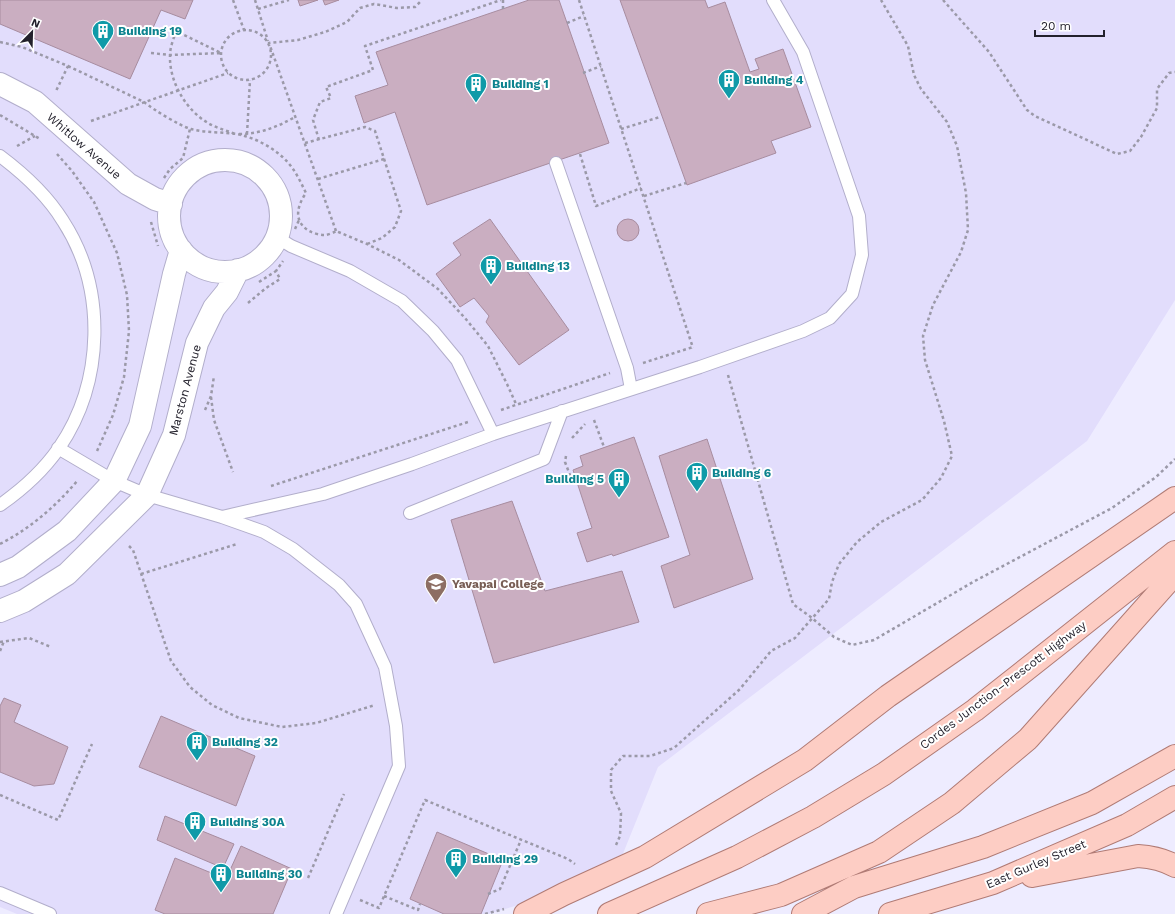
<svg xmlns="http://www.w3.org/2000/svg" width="1175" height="914" viewBox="0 0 1175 914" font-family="'Work Sans',sans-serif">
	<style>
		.built { fill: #e2ddfc }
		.building { fill: #caaec1; stroke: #a78c9f }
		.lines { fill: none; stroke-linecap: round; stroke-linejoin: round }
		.service-casing { stroke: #b2aecb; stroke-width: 14 }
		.minor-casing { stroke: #b2aecb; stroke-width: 24 }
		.primary-casing { stroke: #b07b75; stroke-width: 24 }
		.path { stroke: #9b99a8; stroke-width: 2.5; stroke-dasharray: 3 3; stroke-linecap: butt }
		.service { stroke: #fff; stroke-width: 12 }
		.minor { stroke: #fff; stroke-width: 22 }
		.primary { stroke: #fdcdc4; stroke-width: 22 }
		.labels { text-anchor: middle; stroke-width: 4; stroke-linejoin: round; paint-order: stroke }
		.culture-label { font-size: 12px; font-weight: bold; fill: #0d838f; stroke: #fff; text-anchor: start }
		.street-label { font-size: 12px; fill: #23212c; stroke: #fff }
		.education-label { font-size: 12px; font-weight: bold; fill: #785e54; stroke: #fff; text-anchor: start }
	</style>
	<rect width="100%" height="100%" fill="#eeecff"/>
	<path class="built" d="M0,0H1175V300L1087,441L658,767L620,861L522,904L488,914H17L0,907Z"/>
	<path class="building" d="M0,0H193L185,19L161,10L130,79L0,24Z
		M298,0H318L300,6Z
		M323,0H339L325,5Z
		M529,0H559L609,143L427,205L395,112L364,123L355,96L388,85L376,52Z
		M620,0H705L708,8L725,2L750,72L759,69L755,59L783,49L811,127L771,141L776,153L687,185Z
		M490,219L569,330L519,365L486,322L489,316L474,298L460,307L436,274L461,255L453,243Z
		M617 230a11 11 0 1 1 22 0a11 11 0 1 1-22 0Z
		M634,437L669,537L613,556L612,554L587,562L577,533L592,528L573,470L583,466L580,456Z
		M707,439L753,579L674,608L661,566L690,555L659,456Z
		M512,501L545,591L622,571L639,622L494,663L451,520Z
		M4,698L21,705L14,722L68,747L54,784L34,786L0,772V706Z
		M161,716L255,756L236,806L139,767Z
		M165,816L234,844L223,868L157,840Z
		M437,832L503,860L481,914H444L410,899Z
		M241,846L292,869L273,914H165L155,910L175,858L226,879Z"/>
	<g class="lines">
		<g class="service-casing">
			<path id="service" d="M0,156C24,174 47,195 63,221C107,289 104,382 59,448C43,471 23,489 0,505
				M556,163L627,368L631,389
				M278,238L291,246L350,271L402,301L433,331L457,360L493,434
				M58,448L114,481L147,495L222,517L323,494L412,464L493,434L700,367L803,331L830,318L852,294L862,255L859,216L803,52L773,0
				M410,513L544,459L562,411
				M222,517L264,532L293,549L339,585L356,604L385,667L396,726L399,766L336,914
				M0,893L50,914"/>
		</g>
		<g class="minor-casing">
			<path id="minor" d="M0,84L35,102L128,184L155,199L171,204
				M169 216a56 56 0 1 1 112 0a56 56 0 1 1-112 0Z
				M0,575L18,567L67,531L114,481L140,426L174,274L181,250
				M0,611L24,601L67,574L147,495L174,435L197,343L214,308L227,292L238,270"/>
		</g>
		<g class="primary-casing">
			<path id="primary" d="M1032,876L1138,856C1152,857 1163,859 1175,866
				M525,914L564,894L645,857L805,760L888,696L1175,498
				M609,914L737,857L813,817L884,774L975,710L1175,552
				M708,914L781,895L879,852L952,803L1028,739L1175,574
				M803,914L854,887L983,847L1092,803L1175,756
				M890,914L993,883L1127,825L1175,797"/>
		</g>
		<path class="path" d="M233,0L244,30
			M255,0L268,41
			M503,0V9
			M579,0L693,348
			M943,0L989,52L1027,110L1035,116L1117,154L1130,151L1141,137L1157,108V89L1169,73L1175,72
			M258,9L289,0
			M567,23L584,16
			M221 55a25 25 0 1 1 50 0a25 25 0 1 1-50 0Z
			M0,42L22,47L68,66L56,91
			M151,53L170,55L221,53L176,31C174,38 170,47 170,55C169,82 186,110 208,123C216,128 226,130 235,134
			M68,66L144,102C154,110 180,126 191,129C206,133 222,132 237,134C257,138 281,151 293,169C298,176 302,185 306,193C297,206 293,221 309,231C313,233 319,235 324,235C328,235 333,233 336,231L367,244L399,260L438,289L465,318L488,346L507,384L516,404
			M583,73L601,66
			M0,115L40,139
			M91,121L228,73
			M621,129L660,117
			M239,134C260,134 277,127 295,117
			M247,134L250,80
			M319,140L313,120L320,102L331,98L326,87L373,70L365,46L501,0
			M305,143L365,127L375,131L401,211L395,227L382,238L367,244
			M17,146L35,136
			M57,154L72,171L94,202L117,253L127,295L129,331L124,377L113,415L97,451
			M580,154L596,206L641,188
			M164,178L170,169L183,158L190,129
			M318,179L384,159
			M644,196L686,183
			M151,222L158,246
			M295,229L299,220
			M336,231L269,43L298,40L325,32L347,22L360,8L374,4L397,8L415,7L422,0
			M259,282L276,271
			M248,303L266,288L280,279L276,271L283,261
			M643,363L693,347
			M728,375L793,604L812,618L834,637L852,645L874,640L973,582L1112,508L1156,477L1175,459
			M211,397L214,420L233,472
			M205,410L211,396L214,376
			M501,410L610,373
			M594,420L604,447
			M572,438L585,424
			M566,456L565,462L573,483
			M271,486L468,422
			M0,544C31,528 56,506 78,480
			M129,546L133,550L171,661L190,687L212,705L239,718L282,727L316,723L375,705
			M141,574L237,544
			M0,642L29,638L51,647
			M0,651L4,641
			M0,795L58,820L92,744
			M616,845L620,836L621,813L611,791V770L623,756H650L674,748L740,689L771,651L795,638L829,599L832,582L839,564L857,542L881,522L922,500L941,478L952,456L944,421L925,360L923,336L933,305L961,252L968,230L966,193L957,146L947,122L921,89L914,75L908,46L881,0
			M308,878L344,794
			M488,894L500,889L521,840
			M384,896L418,910L420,904
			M360,900L379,908L425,800L568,859L575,864
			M485,914L504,909"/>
		<use href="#service" class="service"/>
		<use href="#minor" class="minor"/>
		<use href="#primary" class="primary"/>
	</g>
	<defs>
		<g id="building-pin" transform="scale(1.15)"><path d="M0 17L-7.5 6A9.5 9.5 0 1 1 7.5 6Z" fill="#0f9aa8" stroke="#fff"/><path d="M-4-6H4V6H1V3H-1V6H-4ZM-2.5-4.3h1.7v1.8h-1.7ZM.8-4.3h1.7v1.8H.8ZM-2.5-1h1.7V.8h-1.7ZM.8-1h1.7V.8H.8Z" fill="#fff"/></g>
		<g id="university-pin" transform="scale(1.15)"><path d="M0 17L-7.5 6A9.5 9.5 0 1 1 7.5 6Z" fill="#8d6e63" stroke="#fff"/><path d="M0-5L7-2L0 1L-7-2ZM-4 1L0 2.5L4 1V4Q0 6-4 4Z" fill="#fff"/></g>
	</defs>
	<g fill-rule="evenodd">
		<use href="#building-pin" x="103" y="31"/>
		<use href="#building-pin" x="729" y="80"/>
		<use href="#building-pin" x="476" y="84"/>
		<use href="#building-pin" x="491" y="266"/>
		<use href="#building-pin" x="697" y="473"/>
		<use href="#building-pin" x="619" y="479"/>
		<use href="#university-pin" x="436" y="584"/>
		<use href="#building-pin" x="197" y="742"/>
		<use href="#building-pin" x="195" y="822"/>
		<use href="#building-pin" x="456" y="859"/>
		<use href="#building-pin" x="221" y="874"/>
	</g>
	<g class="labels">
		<g class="culture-label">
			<text x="118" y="35">Building 19</text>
			<text x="744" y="84">Building 4</text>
			<text x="492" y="88">Building 1</text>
			<text x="506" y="270">Building 13</text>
			<text x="712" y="477">Building 6</text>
			<text x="604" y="483" text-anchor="end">Building 5</text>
			<text x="212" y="746">Building 32</text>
			<text x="210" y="826">Building 30A</text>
			<text x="472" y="863">Building 29</text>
			<text x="236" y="878">Building 30</text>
		</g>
		<g class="street-label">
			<text transform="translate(84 146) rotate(41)" y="4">Whitlow Avenue</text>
			<text transform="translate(185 390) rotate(-75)" y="4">Marston Avenue</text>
			<text transform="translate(1003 685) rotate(-37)" y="4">Cordes Junction–Prescott Highway</text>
			<text transform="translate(1036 864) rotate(-23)" y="4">East Gurley Street</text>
		</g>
		<g class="education-label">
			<text x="452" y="588">Yavapai College</text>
		</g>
	</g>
	<g transform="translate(32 32) rotate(23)" stroke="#ffffff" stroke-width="3" paint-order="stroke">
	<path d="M0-3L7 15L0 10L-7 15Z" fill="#23212c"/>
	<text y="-6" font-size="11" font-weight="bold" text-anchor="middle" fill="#23212c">N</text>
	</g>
	<path d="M1035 30v6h69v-6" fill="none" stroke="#23212c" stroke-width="2"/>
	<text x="1041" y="30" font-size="12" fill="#23212c" stroke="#ffffff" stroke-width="3" paint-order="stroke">20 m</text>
</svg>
